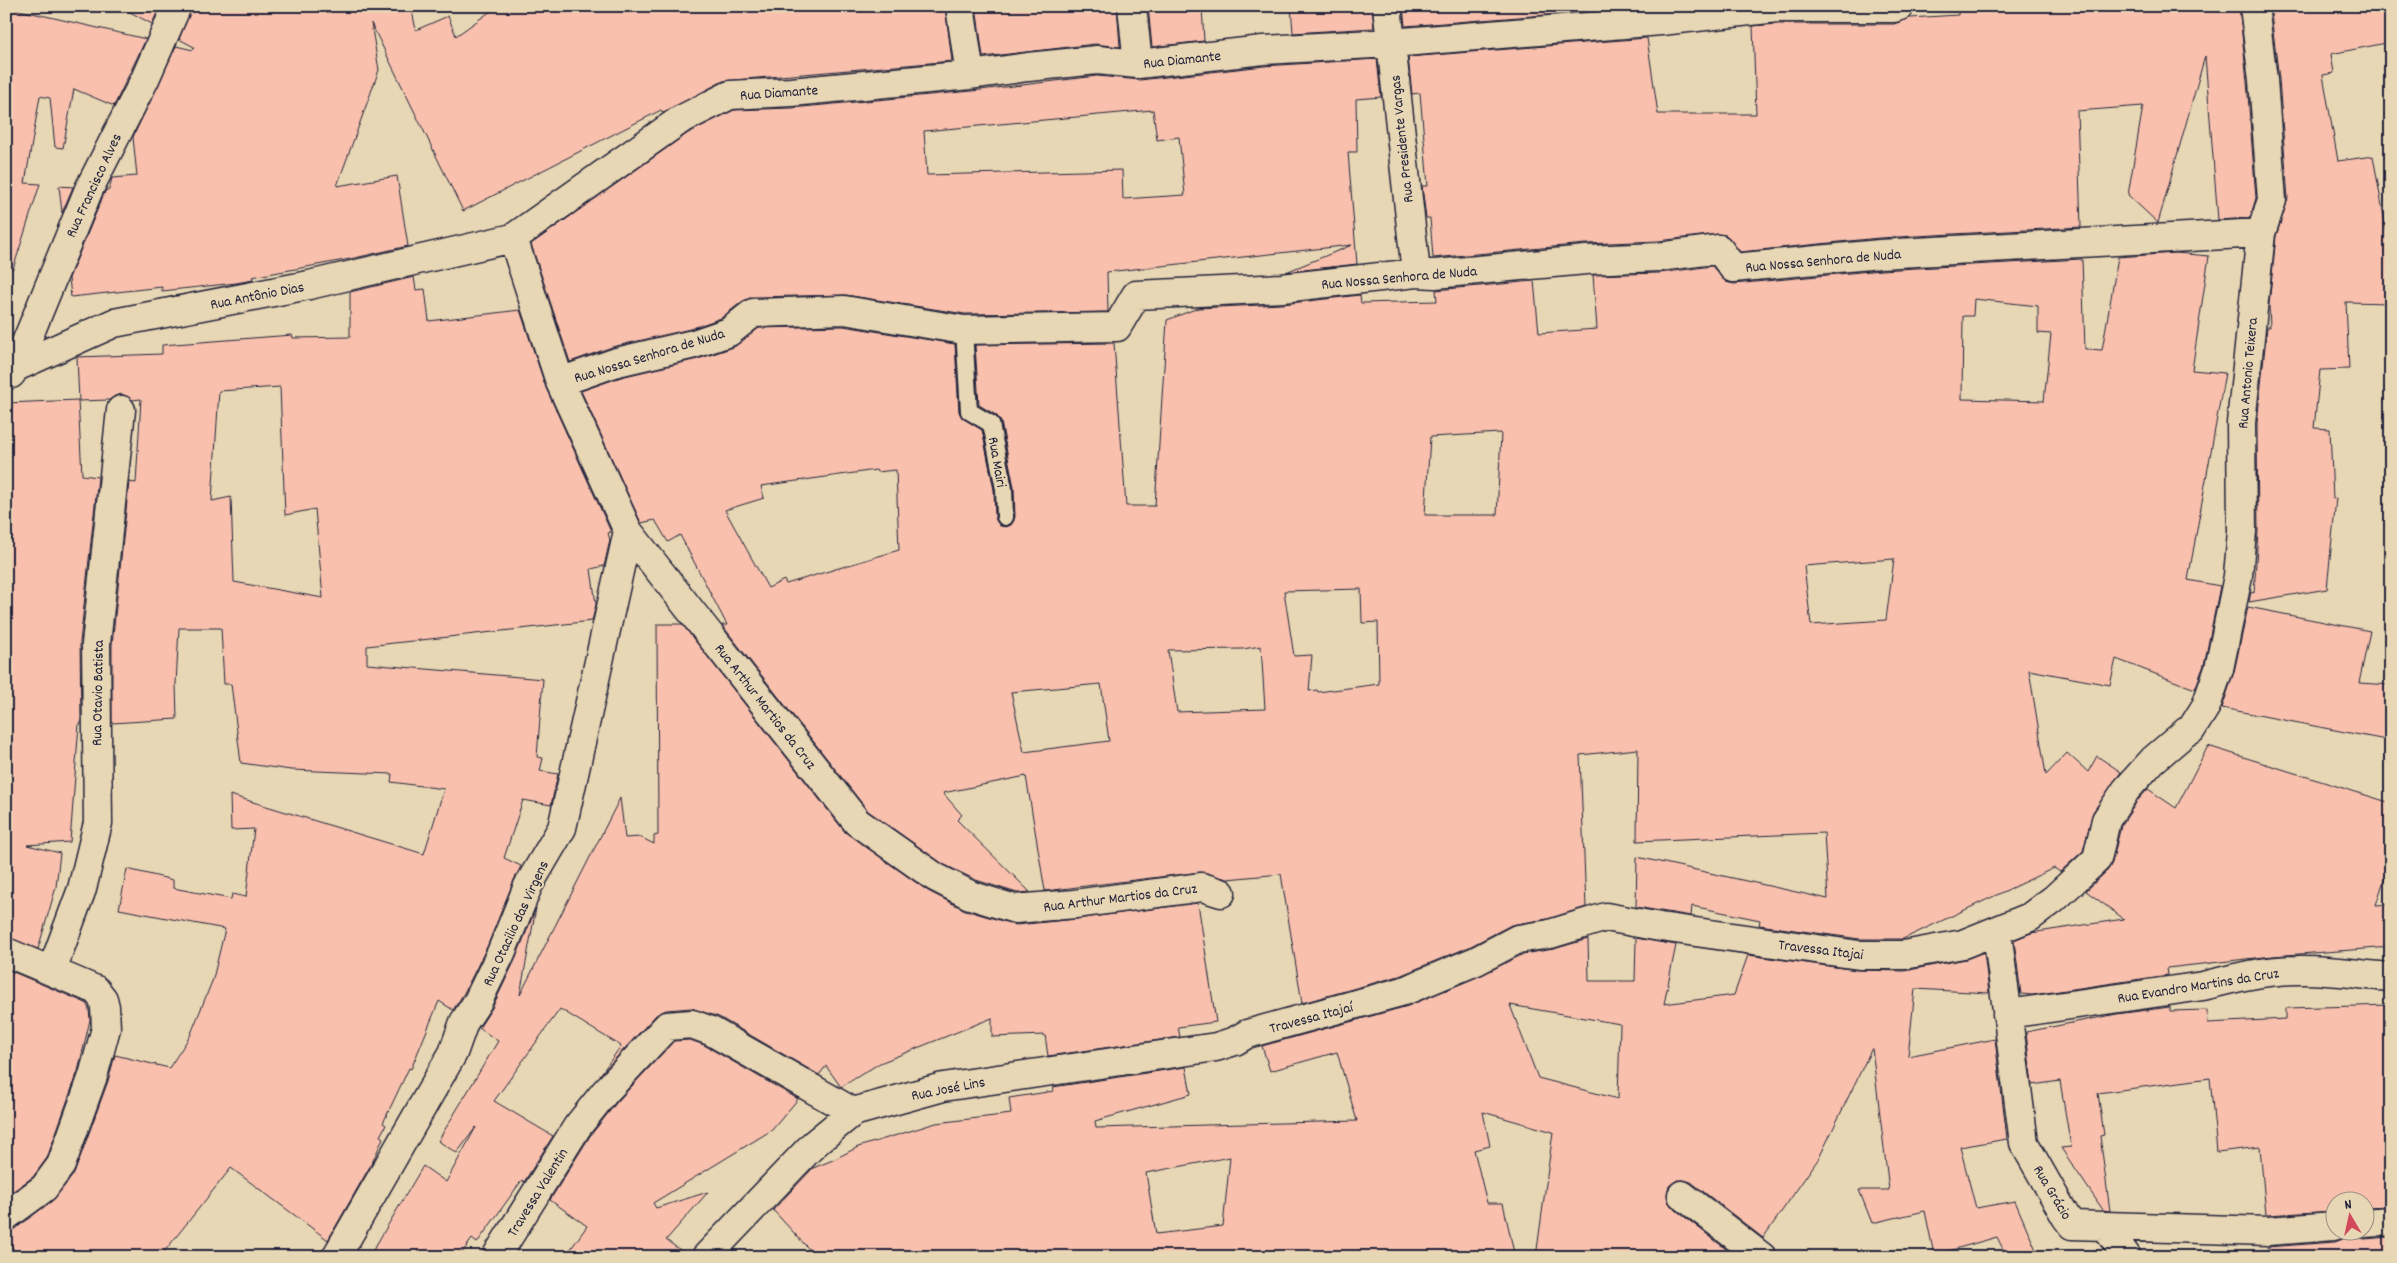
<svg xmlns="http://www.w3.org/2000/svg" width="2397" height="1263" viewBox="0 0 2397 1263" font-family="Dekko,sans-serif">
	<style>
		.building { fill: #f9c1ad; stroke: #22223b; fill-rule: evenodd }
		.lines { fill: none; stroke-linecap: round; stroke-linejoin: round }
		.service-casing { stroke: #22223b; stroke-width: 20 }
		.minor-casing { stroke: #22223b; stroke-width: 31 }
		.service { stroke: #e8d7b4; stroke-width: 16 }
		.minor { stroke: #e8d7b4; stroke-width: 28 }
		.labels { text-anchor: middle; stroke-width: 4; stroke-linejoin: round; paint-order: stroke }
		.street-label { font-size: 15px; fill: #22223b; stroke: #e8d7b4 }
	</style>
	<rect width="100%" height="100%" fill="#e8d7b4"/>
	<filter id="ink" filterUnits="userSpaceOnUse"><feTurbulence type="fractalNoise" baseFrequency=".02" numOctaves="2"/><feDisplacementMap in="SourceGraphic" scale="10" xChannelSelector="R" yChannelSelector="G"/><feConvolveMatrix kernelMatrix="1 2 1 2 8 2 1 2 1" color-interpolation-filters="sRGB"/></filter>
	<g filter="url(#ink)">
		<path class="building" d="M119,6H160L152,24Z
			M192,6H411L416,30L448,16L456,36L498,6H945L952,61L723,81L663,113L661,110L463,211L371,23L379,70L337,186L397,176L408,246L350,259L252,277L253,280L236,283L162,291V287L71,297L69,278L103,196L106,190H109L112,178L137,176L133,137L176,46L193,50L194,47L179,39Z
			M976,6H1117L1120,47L1095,44L983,57Z
			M1148,6H1202L1204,41L1152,47Z
			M1291,6H1372L1374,28L1293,33Z
			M1403,6H1595V11L1405,26Z
			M1976,6H2239L2247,82L2256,198L2250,218L2218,220L2205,56L2158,223L2128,195L2143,106L2077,111L2081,227L1879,238L1740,252L1726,235L1717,234L1658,241L1585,244L1433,258L1430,218H1426L1422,186H1428L1420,93L1412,94L1408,57L1647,38L1658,114H1756L1753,26L1778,24H1894L1910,18L1958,15V8Z
			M2270,6H2373L2374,13L2391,10V42L2331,54L2334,73L2323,75L2338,161L2373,156L2388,240H2391V303L2346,302L2349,369L2320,370L2314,428L2330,429L2333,499L2336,498L2327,589L2249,602L2251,592L2254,593L2258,532L2257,424L2267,327H2270L2269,305L2276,236L2288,199L2279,79Z
			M6,7L146,39L114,106L74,89L63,148L55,147L50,98L40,96L25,183L40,184L13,269L6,268Z
			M1377,59L1381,97L1356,99L1357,152H1348L1357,264L1286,272L1352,245L1107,272L1108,312L965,314L846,295L752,297L743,301L721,318L690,329L612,347L570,362L531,244L688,133L734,110L792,108L972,91L1097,76L1140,80L1264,66ZM1153,110L1157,140L1179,137L1185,195L1123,199L1122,170L927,175L924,131Z
			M59,186L73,187L62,213Z
			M2176,253L2209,256L2192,370L2225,373L2188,580L2220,586L2204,665L2195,689L2116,659L2110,685L2029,670L2046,775L2067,753L2088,772L2097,756L2121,772L2093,812L2083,851L2060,872L2054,868L1903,939H1860L1759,925L1760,920L1692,906L1691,916L1636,907L1637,857L1828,899L1824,833L1637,841L1638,749L1580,755L1586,907L1547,919L1511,925L1469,947L1399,976L1302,1003L1281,874L1227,879L1200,872L1045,891L1026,776L943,793L962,815L957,820L1030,892L1017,893L976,880L943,864L868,811L722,625H727L680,535L668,542L655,520L641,523L581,391L621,377L698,359L734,347L759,328L843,326L955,344L959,412L964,419L982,430L994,490L995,518L1000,526L1006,527L1011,525L1015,517L1014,487L1001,422L996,415L979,405L975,345L1114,343L1126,506H1155L1167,320L1198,308L1283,304L1360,295L1361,303L1437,301L1436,290L1534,281L1539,333L1597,329L1593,275L1660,273L1712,266L1726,282L1734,284L1881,270L2082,259L2085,349L2102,350L2118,257ZM1974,299L2038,306V333L2051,334L2044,401L1962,399L1963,316H1973ZM1501,433L1497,515H1425L1430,437ZM876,470L877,472L896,470L899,550L786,584L784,580L768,588L725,510L764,498L761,486ZM1894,559L1886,620L1811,625L1804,566ZM1361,589L1362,623L1378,622L1379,684L1318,692L1317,690L1309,691L1312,655L1294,656L1284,591ZM1261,646L1265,709L1177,712L1168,650L1243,649ZM1101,684L1109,741L1024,752L1011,692Z
			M414,277L416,290L425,289L429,321L520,310L546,388L611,532L608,533L610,540L604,566L591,569L596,604L592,621L367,646V664L543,679L537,757L543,758L540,771L558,774L551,805L523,800L504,858L521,866L514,880L487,947L464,993L453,1010L439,1001L411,1069L409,1068L383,1123L386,1125L380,1136L383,1138L373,1161L328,1240L231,1168L160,1257H19L6,1238V1231L15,1229L53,1200L74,1174L108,1081L115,1055L169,1068L190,1036L213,979L225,929L119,909L127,869L173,880V888L231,899L232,894L246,897L254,829L231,830L230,795L424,854L444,789L391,782L392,774L291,770L241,763L231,684H224L221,628H179L176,684L177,719L112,723V645L129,482L136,483L141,399L132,400L122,394L115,396L109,400L79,401L77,357L162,354V345L292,335L293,338L350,337V292ZM280,387L285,515L315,509L323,598L234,582L231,497L212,501L219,391Z
			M78,400L82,475L98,477L80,642L81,724H79L70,842L27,845L60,853L56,887L38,949L6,937V403Z
			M2248,607L2370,631L2359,683L2391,685V741L2222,708L2234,672Z
			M657,624H682L845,832L928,891L965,910L1016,925L1077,919L1198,903L1216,1022L1178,1027L1180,1037L1048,1056L1045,1035L992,1037V1018L880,1063L841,1087L826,1066L819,1075L719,1017L691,1008L666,1010L656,1015L600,1075L621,1046L560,1009L494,1101L553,1136L524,1182L522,1180L477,1243L472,1239L459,1257H369L423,1166L446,1182L476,1127L457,1153L438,1141L498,1041L479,1028L492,1008L515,960L536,908L520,995L620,798L625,838L640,837L654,844V836L658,835Z
			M2208,746L2391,803V858L2376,905L2391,904V947L2273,956L2167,968L2168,975L2032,995L2021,994L2014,940L2031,933L2124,919L2086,891L2108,870L2112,863L2121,826L2138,800L2148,789L2176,808Z
			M1636,938L1676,945L1664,1004L1734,995L1748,955L1857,970L1904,971L1966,959L1984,952L1989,993L1915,989L1908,1056L1995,1039L2007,1139L1960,1147L1976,1208L2015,1201L2039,1257H2007L1997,1237L1934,1255L1925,1211L1872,1223L1859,1190H1889L1872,1048L1819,1158L1763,1238L1691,1182L1684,1180H1677L1669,1186L1667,1193L1668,1201L1672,1207L1736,1257H1536L1553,1132L1483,1112L1490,1146L1474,1150L1487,1203H1503L1515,1257H816L773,1210L813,1168L833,1160L858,1147L936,1123L1011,1114L1009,1098L1054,1091L1053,1087L1186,1067L1191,1094L1095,1121L1096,1128L1357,1121L1337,1052L1270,1071L1262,1046L1408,1006L1482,975L1523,954L1554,949L1588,939L1589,981H1635ZM1510,1005L1620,1024L1618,1099L1538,1078ZM1230,1157L1223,1226L1156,1234L1146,1173Z
			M6,969L86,1003L89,1009L90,1020L78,1071L47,1158L33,1177L6,1196Z
			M2391,1005V1206L2364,1207V1200H2334V1211L2266,1215L2260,1147L2217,1152L2210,1078L2098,1093L2104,1135L2100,1136L2110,1211L2103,1210L2061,1148L2071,1147L2060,1081L2032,1085L2026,1032L2117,1014L2170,1007V1011L2207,1010L2208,1023L2286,1019V1008Z
			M690,1040L704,1045L798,1099L772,1130L653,1203L656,1208L708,1192L666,1240L690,1257H565L587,1226L550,1200L590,1136L617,1102L674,1041Z
			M2349,1230L2357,1237L2365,1239L2391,1237V1257H2269L2268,1247L2335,1242L2343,1239Z"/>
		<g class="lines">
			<g class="service-casing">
				<path id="service" d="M964,330L969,411L991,424L1004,489L1005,517"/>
			</g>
			<g class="minor-casing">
				<path id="minor" d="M960,6L970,75
					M1132,6L1138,64
					M1387,6L1416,273
					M513,238L560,382L628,531L857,822L935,877L970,895L1015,909L1075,904L1202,887L1221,893
					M6,370L16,367L114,323L309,285L513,238L680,120L730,95L791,92L970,75L1028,67L1097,60L1138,64L1263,50L1391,43L1661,21L1777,8H1894L1900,6
					M11,374L16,367L89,189L145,79L177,6
					M560,382L617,362L694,344L729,332L753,313L844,310L964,330L1117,327L1136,295L1282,288L1416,273L1435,274L1586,260L1659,257L1719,249L1733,268L1880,254L2261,233
					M1997,932L2024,1143L2066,1217L2072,1225L2268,1231L2334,1226
					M6,952L96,990L103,999L105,1007L106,1028L93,1076L61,1165L44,1188L6,1216
					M52,970L82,889L98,823L96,644L121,410
					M2007,1014L2203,986C2234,978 2266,970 2298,970C2329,969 2360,975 2391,977
					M1682,1195L1762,1257
					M2364,1223L2391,1221
					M2105,1226L2127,1257
					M336,1257L453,1053L464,1022L478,1001L501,953L528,886L562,828L628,531
					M496,1257L577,1127L605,1092L667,1026L692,1024L711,1031L853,1112
					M706,1257L814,1144L853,1112L943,1087L1216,1047L1235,1041L1247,1034L1404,991L1476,961L1518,939L1550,934L1606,917L1660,927L1859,955H1904L1963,944L2030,917L2054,899L2097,859L2106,820L2126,790L2153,760L2187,731L2191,730L2206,706L2219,669L2238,576L2242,531L2241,423L2261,233L2272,200L2263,80L2254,6"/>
			</g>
			<use href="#service" class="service"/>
			<use href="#minor" class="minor"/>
		</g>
	</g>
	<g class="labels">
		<g class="street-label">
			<text transform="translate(1182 59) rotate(-6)" y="5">Rua Diamante</text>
			<text transform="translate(779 92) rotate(-4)" y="5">Rua Diamante</text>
			<text transform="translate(1401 139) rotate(-96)" y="5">Rua Presidente Vargas</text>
			<text transform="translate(93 185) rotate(-65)" y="5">Rua Francisco Alves</text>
			<text transform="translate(1823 260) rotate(-5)" y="5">Rua Nossa Senhora de Nuda</text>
			<text transform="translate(1399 277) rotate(-5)" y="5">Rua Nossa Senhora de Nuda</text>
			<text transform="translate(257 295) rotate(-11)" y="5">Rua Antônio Dias</text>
			<text transform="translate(649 355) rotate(-17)" y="5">Rua Nossa Senhora de Nuda</text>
			<text transform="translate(2247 373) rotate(-85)" y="5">Rua Antonio Teixera</text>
			<text transform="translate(998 462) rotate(80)" y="5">Rua Mairi</text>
			<text transform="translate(97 693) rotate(-89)" y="5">Rua Otavio Batista</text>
			<text transform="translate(766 706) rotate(52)" y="5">Rua Arthur Martios da Cruz</text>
			<text transform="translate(1120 897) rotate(-7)" y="5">Rua Arthur Martios da Cruz</text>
			<text transform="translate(515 923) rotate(-65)" y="5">Rua Otacilio das Virgens</text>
			<text transform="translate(1821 949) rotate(7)" y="5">Travessa Itajai</text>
			<text transform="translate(2198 985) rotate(-9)" y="5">Rua Evandro Martins da Cruz</text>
			<text transform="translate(1311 1017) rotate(-15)" y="5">Travessa Itajaí</text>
			<text transform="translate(948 1088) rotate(-11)" y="5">Rua José Lins</text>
			<text transform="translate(537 1192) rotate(-58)" y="5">Travessa Valentin</text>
			<text transform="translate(2053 1192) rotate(59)" y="5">Rua Grácio</text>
		</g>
	</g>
	<rect width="2397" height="1263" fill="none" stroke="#e8d7b4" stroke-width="25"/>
	<rect x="12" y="12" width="2372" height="1238" fill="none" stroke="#22223b" stroke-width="2" filter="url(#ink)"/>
	<g transform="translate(2350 1216) rotate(351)"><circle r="24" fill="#e8d7b4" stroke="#998f84"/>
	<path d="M0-4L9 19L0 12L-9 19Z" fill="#d1495b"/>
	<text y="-8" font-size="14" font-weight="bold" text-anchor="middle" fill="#22223b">N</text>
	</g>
</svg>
